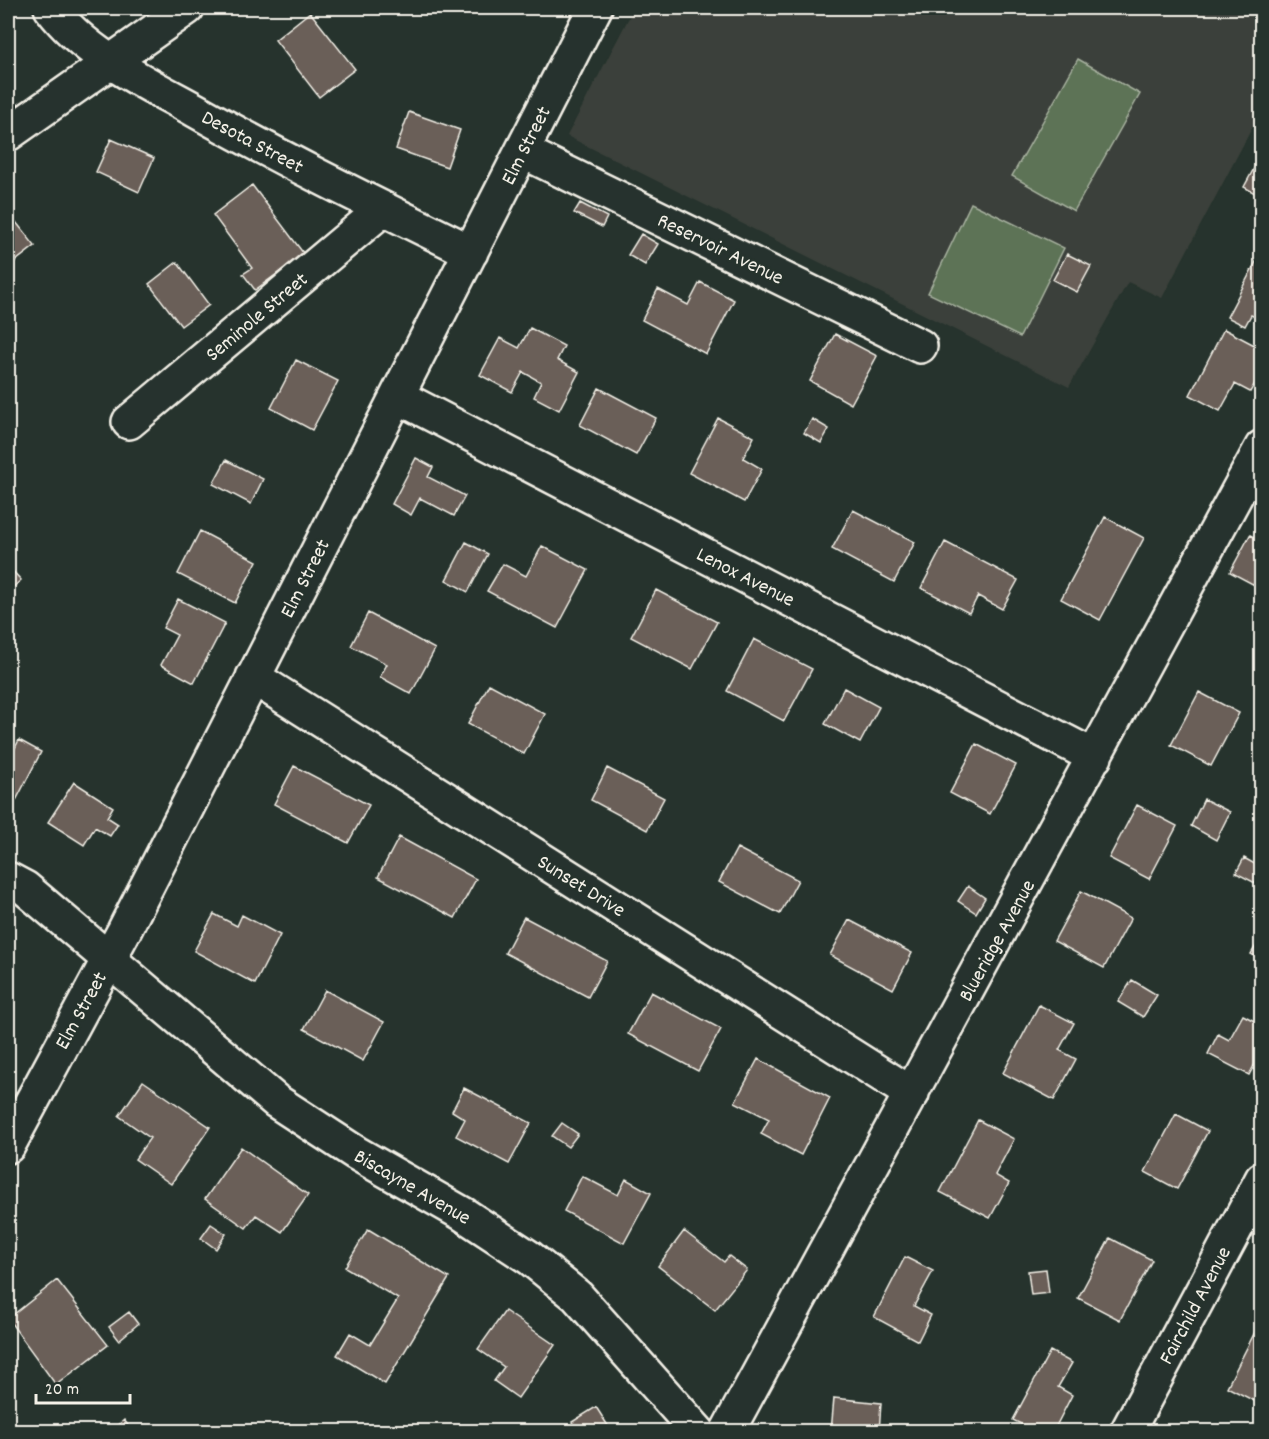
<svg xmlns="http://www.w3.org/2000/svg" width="1269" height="1439" viewBox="0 0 1269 1439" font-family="Dekko,sans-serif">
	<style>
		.built { fill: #3b403a }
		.green { fill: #5d7357; stroke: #a8b2a0; stroke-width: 1.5 }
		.building { fill: #6b5f59; stroke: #f4f1e8; stroke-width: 1.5 }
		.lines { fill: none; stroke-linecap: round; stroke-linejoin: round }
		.minor-casing { stroke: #f4f1e8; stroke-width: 38 }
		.minor { stroke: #26332d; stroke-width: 33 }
		.labels { text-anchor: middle; stroke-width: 5; stroke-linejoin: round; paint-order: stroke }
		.street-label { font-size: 21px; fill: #f4f1e8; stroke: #26332d }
	</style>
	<rect width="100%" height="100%" fill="#26332d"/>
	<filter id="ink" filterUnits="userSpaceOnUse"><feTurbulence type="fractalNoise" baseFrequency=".0167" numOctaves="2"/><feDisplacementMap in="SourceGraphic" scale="12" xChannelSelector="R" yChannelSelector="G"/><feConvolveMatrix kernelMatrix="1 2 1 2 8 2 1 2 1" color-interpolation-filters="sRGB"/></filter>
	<g filter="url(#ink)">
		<path class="built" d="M634,8H1261V111L1162,298L1128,282L1069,387L567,136Z"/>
		<path class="green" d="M1078,59L1140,94L1074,211L1012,176Z
			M971,203L1064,248L1020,337L928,293Z"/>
		<path class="building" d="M310,12L355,69L319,97L275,40Z
			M409,112L460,130L447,167L396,149Z
			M111,139L154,158L139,192L96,172Z
			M1258,161L1262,162V197L1244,187Z
			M252,185L304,254L255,290L243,274L252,268L213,215Z
			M580,203L607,217L602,227L574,213Z
			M8,212L35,246L8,267Z
			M641,234L658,244L645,265L628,255Z
			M1067,254L1091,266L1077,292L1053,280Z
			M1258,258L1262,260V320L1251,315L1245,326L1227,317Z
			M177,262L209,305L181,326L149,284Z
			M700,282L734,300L706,354L642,320L658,289L688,305Z
			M530,328L564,346L557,360L579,372L559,410L534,397L541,382L523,372L512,392L480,375L500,338L519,348Z
			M1224,329L1262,349V371L1250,392L1235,384L1220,411L1190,395Z
			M835,334L877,356L851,404L810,381Z
			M296,360L338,381L312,430L271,408Z
			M599,388L656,418L636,455L580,425Z
			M718,418L754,437L743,458L762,469L744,502L689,473Z
			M812,419L829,429L821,443L804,433Z
			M416,458L433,467L428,477L465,496L454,516L420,498L411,515L392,504Z
			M226,460L263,479L251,504L213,484Z
			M853,510L915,542L894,582L832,549Z
			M1105,517L1144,538L1100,620L1061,599Z
			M200,531L257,561L235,603L178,574Z
			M1250,535L1262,541V589L1230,572Z
			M466,542L488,554L468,592L446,580Z
			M945,542L1018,580L1002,609L978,596L969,613L921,588Z
			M542,546L588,570L557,628L487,591L503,564L526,576Z
			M8,566L21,580L8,592Z
			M656,590L717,622L692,669L631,637Z
			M178,599L225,623L194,683L161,665L177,635L163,628Z
			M368,613L435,649L411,694L380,677L387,664L351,646Z
			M754,639L812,669L784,721L727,691Z
			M489,684L545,714L524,754L468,724Z
			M844,688L879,707L860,743L825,724Z
			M1199,692L1239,713L1211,766L1171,745Z
			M19,740L41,752L10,812L8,810V762Z
			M976,744L1016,765L990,814L950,793Z
			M294,766L369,805L348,843L274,804Z
			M607,768L664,798L647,830L591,800Z
			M74,782L113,807L107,817L118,824L110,836L95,827L84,845L48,822Z
			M1204,799L1230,812L1216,840L1191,826Z
			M1137,805L1177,826L1149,879L1109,858Z
			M399,837L476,879L455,918L378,877Z
			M737,848L798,880L780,914L719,882Z
			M1244,858L1262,868L1257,884L1236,873Z
			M968,886L985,898L976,913L958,901Z
			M1081,891L1131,918L1104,968L1054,941Z
			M214,914L237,926L242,915L280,935L255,984L194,951Z
			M524,917L607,961L588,997L505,953Z
			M849,920L912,953L893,989L830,955Z
			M1262,936V960L1251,954Z
			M1132,980L1157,995L1143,1017L1118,1002Z
			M325,990L384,1022L363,1061L304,1029Z
			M651,992L721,1029L698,1071L628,1034Z
			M1039,1005L1074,1023L1059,1050L1076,1059L1054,1100L1003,1073Z
			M1243,1015L1262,1025V1051L1249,1075L1208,1054L1218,1034L1229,1040Z
			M758,1059L830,1098L801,1155L761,1134L769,1119L735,1102Z
			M143,1081L210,1127L171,1184L135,1159L150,1138L119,1116Z
			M464,1088L531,1123L509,1164L456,1136L465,1119L452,1111Z
			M1176,1114L1208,1131L1177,1189L1145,1172Z
			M978,1120L1014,1139L995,1175L1009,1183L990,1218L940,1192Z
			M562,1123L578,1134L568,1147L552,1136Z
			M241,1147L308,1195L282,1232L256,1215L246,1228L205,1199Z
			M582,1176L618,1195L626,1179L651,1193L624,1243L564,1211Z
			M211,1224L226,1234L216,1249L201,1238Z
			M368,1229L449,1278L385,1384L337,1355L350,1333L370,1345L398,1299L345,1267Z
			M684,1231L724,1262L729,1256L747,1270L715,1310L658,1266Z
			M1110,1238L1152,1260L1120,1320L1078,1298Z
			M905,1257L933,1271L914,1306L931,1315L918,1341L874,1317Z
			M1046,1269L1049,1293L1031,1295L1028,1271Z
			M57,1280L108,1345L56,1385L8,1319Z
			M505,1311L555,1345L518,1398L494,1381L504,1367L478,1349Z
			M129,1312L138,1324L119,1340L109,1327Z
			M1259,1324L1262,1326V1405L1227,1387Z
			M1050,1351L1072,1363L1058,1387L1072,1395L1053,1432H1036L1013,1420Z
			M834,1398L881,1403L879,1432H831Z
			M596,1407L612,1432H578L572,1422Z
			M124,1420L133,1432H110Z"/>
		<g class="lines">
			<g class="minor-casing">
				<path id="minor" d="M51,8C85,54 146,83 195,110C285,161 378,206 471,252
					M8,134L187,8
					M522,151L920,346
					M397,396L1095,757
					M129,422L383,209
					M253,677L912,1094
					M8,879L25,888L276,1101L356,1153L463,1214L530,1258L577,1296L698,1432
					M8,1146L124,931L595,8
					M727,1432L1262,447
					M1127,1432L1262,1179"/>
			</g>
			<use href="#minor" class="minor"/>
		</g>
	</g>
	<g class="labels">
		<g class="street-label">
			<text transform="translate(253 141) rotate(28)" y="7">Desota Street</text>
			<text transform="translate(525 145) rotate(-63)" y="7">Elm Street</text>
			<text transform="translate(721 248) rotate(26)" y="7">Reservoir Avenue</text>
			<text transform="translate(256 316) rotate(-40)" y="7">Seminole Street</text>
			<text transform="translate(746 576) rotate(27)" y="7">Lenox Avenue</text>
			<text transform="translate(304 578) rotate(-63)" y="7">Elm Street</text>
			<text transform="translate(582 885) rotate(32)" y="7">Sunset Drive</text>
			<text transform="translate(996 940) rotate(-61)" y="7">Blueridge Avenue</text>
			<text transform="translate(80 1010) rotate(-61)" y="7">Elm Street</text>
			<text transform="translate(413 1186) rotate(30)" y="7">Biscayne Avenue</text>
			<text transform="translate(1194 1305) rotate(-62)" y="7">Fairchild Avenue</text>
		</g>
	</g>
	<rect width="1269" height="1439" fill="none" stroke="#26332d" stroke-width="30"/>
	<rect x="15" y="15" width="1239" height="1409" fill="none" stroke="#f4f1e8" stroke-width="2" filter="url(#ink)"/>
	<path d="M36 1394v9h94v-9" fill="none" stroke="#f4f1e8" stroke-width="3"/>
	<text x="45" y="1394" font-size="18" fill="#f4f1e8" stroke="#26332d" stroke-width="4.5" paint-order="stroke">20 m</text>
</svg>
